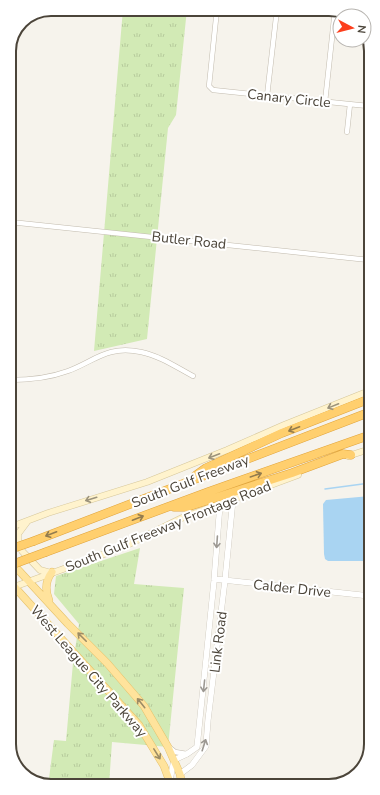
<svg xmlns="http://www.w3.org/2000/svg" width="380" height="795" viewBox="0 0 380 795" font-family="'Nunito Sans',sans-serif">
	<style>
		.grass { fill: url(#grass-tufts) }
		.water { fill: #a9d4f2 }
		.lines { fill: none; stroke-linecap: round; stroke-linejoin: round }
		.stream { stroke: #a9d4f2; stroke-width: 1.5 }
		.minor-casing { stroke: #c2bbae; stroke-width: 5.5 }
		.tertiary-casing { stroke: #c2bbae; stroke-width: 6 }
		.secondary-casing { stroke: #d6c79b; stroke-width: 7 }
		.primary-casing { stroke: #e6c16a; stroke-width: 8 }
		.motorway-casing { stroke: #e0a43c; stroke-width: 9 }
		.minor { stroke: #fff; stroke-width: 4.5 }
		.tertiary { stroke: #fff; stroke-width: 5.5 }
		.secondary { stroke: #fff3cd; stroke-width: 6 }
		.primary { stroke: #ffe39c; stroke-width: 7 }
		.motorway { stroke: #ffcf6e; stroke-width: 8 }
		.motorway-bridge-casing { stroke: #e0a43c; stroke-width: 9; stroke-linecap: butt }
		.motorway-bridge { stroke: #ffcf6e; stroke-width: 8 }
		.oneway { stroke: #9c937c }
		.oneway2 { stroke: #937c4e }
		.oneway3 { stroke: #9c9892 }
		.oneway4 { stroke: #9c8c66 }
		.labels { text-anchor: middle; stroke-width: 4; stroke-linejoin: round; paint-order: stroke }
		.street-label { font-size: 14px; fill: #4b4439; stroke: #fff }
		.rim { fill: none; stroke: #4b4439; stroke-width: 2 }
	</style>
	<defs>
		<pattern id="grass-tufts" width="24" height="20" patternUnits="userSpaceOnUse"><rect width="24" height="20" fill="#d2eab5"/><path d="M3 7l-1-3M5 7V3M7 7l1-3M15 17l-1-3M17 17v-4M19 17l1-3" fill="none" stroke="#b6ca9c"/></pattern>
	</defs>
	<rect width="100%" height="100%" fill="#f6f3ec"/>
	<path class="grass" d="M123,9H187L176,115L168,128L147,339L94,351Z
		M140,548L134,584L184,588L168,747L112,742L109,785L48,786L54,740L66,741L73,663L79,624L54,594L56,576Z"/>
	<path class="water" d="M370,496V561H328L325,559L324,554L323,504L326,500Z"/>
	<g class="lines">
		<path class="stream" d="M325,489L370,483"/>
		<g class="minor-casing">
			<path id="minor" d="M217,9L209,86L213,90L368,106
				M267,96L277,9
				M325,102L335,10
				M347,132L350,104
				M10,222L369,260
				M10,380C31,380 49,378 68,371C95,361 107,345 141,352C160,356 176,367 193,376
				M170,748L175,752L187,754"/>
		</g>
		<g class="tertiary-casing">
			<path id="tertiary" d="M214,579L370,596
				M180,774L192,765L206,746L208,720L225,580L233,499
				M170,780L174,760L187,754L197,747L214,581L220,504"/>
		</g>
		<g class="secondary-casing">
			<path id="secondary" d="M348,456L370,449
				M27,522L18,534V539L22,551L40,570L51,573
				M11,527L48,513L147,482L227,450L284,425L369,391
				M11,588L121,548L182,518L298,475"/>
		</g>
		<g class="primary-casing">
			<path id="primary" d="M11,562L68,624L107,663L144,706L168,747L180,774L182,785
				M11,583L139,725L164,766L171,785
				M49,600C45,590 45,581 52,572"/>
		</g>
		<g class="motorway-casing">
			<path id="motorway" d="M195,476L206,468L282,433L369,399
				M174,507H187L292,473L343,454L351,455
				M34,541L370,412
				M46,552L208,492L370,435"/>
		</g>
		<use href="#minor" class="minor"/>
		<use href="#tertiary" class="tertiary"/>
		<use href="#secondary" class="secondary"/>
		<use href="#primary" class="primary"/>
		<use href="#motorway" class="motorway"/>
		<g class="motorway-bridge-casing">
			<path id="motorway-bridge" d="M11,549L34,541
				M11,565L46,552"/>
		</g>
		<use href="#motorway-bridge" class="motorway-bridge"/>
	</g>
	<defs><path id="oneway-shaft" d="M-6 0H5M1.5-3L5.5 0L1.5 3" fill="none" stroke-width="1.6" stroke-linecap="round" stroke-linejoin="round"/></defs>
	<g class="oneway">
		<use href="#oneway-shaft" transform="translate(333 406) rotate(158)"/>
		<use href="#oneway-shaft" transform="translate(214 456) rotate(159)"/>
		<use href="#oneway-shaft" transform="translate(91 499) rotate(163)"/>
	</g>
	<g class="oneway2">
		<use href="#oneway-shaft" transform="translate(294 429) rotate(159)"/>
		<use href="#oneway-shaft" transform="translate(256 475) rotate(-19)"/>
		<use href="#oneway-shaft" transform="translate(138 518) rotate(-21)"/>
		<use href="#oneway-shaft" transform="translate(51 534) rotate(159)"/>
	</g>
	<g class="oneway3">
		<use href="#oneway-shaft" transform="translate(217 542) rotate(94)"/>
		<use href="#oneway-shaft" transform="translate(204 686) rotate(96)"/>
		<use href="#oneway-shaft" transform="translate(204 745) rotate(-72)"/>
	</g>
	<g class="oneway4">
		<use href="#oneway-shaft" transform="translate(82 637) rotate(-135)"/>
		<use href="#oneway-shaft" transform="translate(141 703) rotate(-129)"/>
		<use href="#oneway-shaft" transform="translate(157 754) rotate(58)"/>
	</g>
	<g class="labels">
		<g class="street-label">
			<text transform="translate(289 98) rotate(6)" y="5">Canary Circle</text>
			<text transform="translate(189 240) rotate(6)" y="5">Butler Road</text>
			<text transform="translate(190 481) rotate(-21)" y="5">South Gulf Freeway</text>
			<text transform="translate(168 526) rotate(-22)" y="5">South Gulf Freeway Frontage Road</text>
			<text transform="translate(292 588) rotate(6)" y="5">Calder Drive</text>
			<text transform="translate(218 642) rotate(-83)" y="5">Link Road</text>
			<text transform="translate(89 671) rotate(49)" y="5">West League City Parkway</text>
		</g>
	</g>
	<path d="M0 0H380V795H0ZM51 16H329A35 35 0 0 1 364 51V744A35 35 0 0 1 329 779H51A35 35 0 0 1 16 744V51A35 35 0 0 1 51 16Z" fill="#fff" fill-rule="evenodd"/>
	<path class="rim" d="M51 16H329A35 35 0 0 1 364 51V744A35 35 0 0 1 329 779H51A35 35 0 0 1 16 744V51A35 35 0 0 1 51 16Z"/>
	<g transform="translate(352 28) rotate(97)"><circle r="19" fill="#ffffff" stroke="#b7b4b0"/>
	<path d="M0-3L7 15L0 10L-7 15Z" fill="#fc3f1d"/>
	<text y="-6" font-size="11" font-weight="bold" text-anchor="middle" fill="#4b4439">N</text>
	</g>
</svg>
